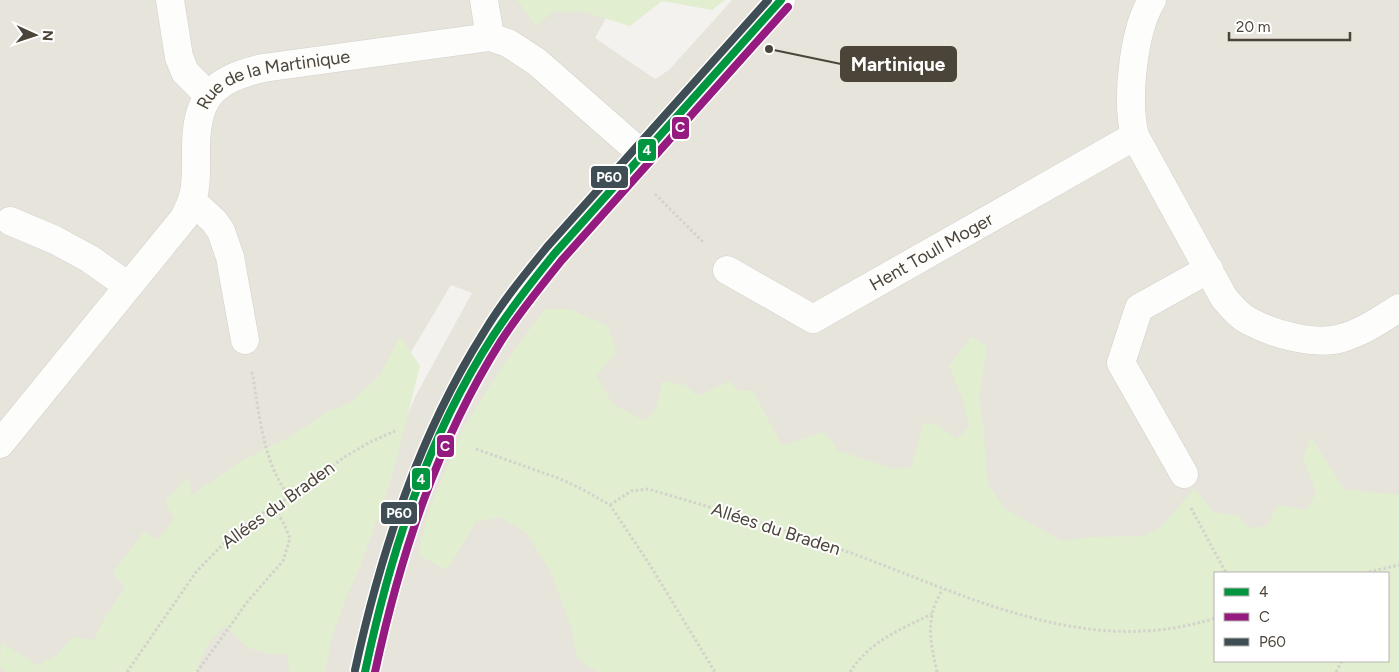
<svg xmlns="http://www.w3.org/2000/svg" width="1399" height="672" viewBox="0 0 1399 672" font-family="Figtree,sans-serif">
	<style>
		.residential { fill: #e7e4dc; fill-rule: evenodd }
		.green { fill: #e1eecf; fill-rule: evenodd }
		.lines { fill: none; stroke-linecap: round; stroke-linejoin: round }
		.minor-casing { stroke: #d2d0cb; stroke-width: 29 }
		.tertiary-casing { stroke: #d2d0cb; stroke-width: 29 }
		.path { stroke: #d3d2cc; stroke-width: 3; stroke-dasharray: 2.5 2.5; stroke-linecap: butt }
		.minor { stroke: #fdfdfc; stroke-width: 28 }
		.tertiary { stroke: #fdfdfc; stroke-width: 28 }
		.bus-1-casing { stroke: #fff; stroke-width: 11 }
		.bus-2-casing { stroke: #fff; stroke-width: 11 }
		.bus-3-casing { stroke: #fff; stroke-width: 11 }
		.bus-1 { stroke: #009640; stroke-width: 8 }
		.bus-2 { stroke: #951b81; stroke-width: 8 }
		.bus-3 { stroke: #3f4e54; stroke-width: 8 }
		.labels { text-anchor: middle; stroke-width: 4; stroke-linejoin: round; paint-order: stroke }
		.street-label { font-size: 18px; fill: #4b4439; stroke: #fff }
		.leader { fill: none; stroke: #4b4439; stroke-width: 2 }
		.callout-dot { fill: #4b4439; stroke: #fff; stroke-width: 2 }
		.callout { fill: #4b4439; stroke: #4b4439; stroke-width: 2 }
		.callout-label { font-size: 19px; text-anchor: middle; font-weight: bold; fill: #fff }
		.line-badge { stroke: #fff; stroke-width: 2 }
		.badge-label { font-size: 14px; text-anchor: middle; font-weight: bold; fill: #fff }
	</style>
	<rect width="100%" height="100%" fill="#f4f2ee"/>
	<path class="residential" d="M0,0H616L595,38L655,79L669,70L732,0H1399V672H171L244,578L332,599L415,397L472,293L451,285L392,384L91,672H0ZM1215,573H1388V661H1215Z"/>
	<path class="green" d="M517,0H725L712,10L662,1L630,26L584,12L554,11L536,26Z
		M545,309H569L608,326L616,353L596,376L613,404L645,421C658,411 659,396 662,381L685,385L697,396L729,381L739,391H753L782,446L823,432L834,443L836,450L894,469L911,467L924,423L936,424L957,439L969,427L963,400L949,366L971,336L987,347L979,396L984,432L986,463L988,484L1004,508L1062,541L1091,537L1145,536L1162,526L1194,488L1213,512L1239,516L1248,528L1267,526L1278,505L1307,510L1316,493L1303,457L1311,437L1344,489L1399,495V672H597L577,658L571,626L550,571L527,534L501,517L476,522L447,570L418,555L429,509L465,425L501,368ZM1215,573H1388V661H1215Z
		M400,336L420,366L392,478L361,564L344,603L332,637L325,672H289L287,654H267L247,647L225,626L210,641L197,668L201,672H5L0,666L1,642L37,665L57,655L72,637L94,640L103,621L125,587L113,573L143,532L157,539L165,531L174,519L165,501L188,477L192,495L238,463L272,445L286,439L326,413L351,402L380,375Z"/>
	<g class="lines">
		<g class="minor-casing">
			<g id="minor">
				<path d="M170,0L179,57L185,72L208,95"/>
				<path d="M484,0L490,37"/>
				<path d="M1152,0C1133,31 1126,101 1135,136L1224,298C1232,307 1239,316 1249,321C1273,334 1315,346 1342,338C1363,332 1380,320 1399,308"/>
				<path d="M192,201L214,221L221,231L230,257L245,340"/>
				<path d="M10,221L55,240L90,259L128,286"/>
				<path id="s1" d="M727,270L813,319L1135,136"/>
				<path id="s2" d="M0,444L184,218C187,212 190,206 192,200C197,186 196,169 196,154C195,100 210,80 263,68L490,37L508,43L537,62L643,155"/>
				<path d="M1184,474L1121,363L1139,308L1209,269"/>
			</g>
		</g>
		<g class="tertiary-casing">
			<path id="tertiary" d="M365,672C388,555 428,439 492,337C529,278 578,227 625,175C677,117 729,58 781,0"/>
		</g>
		<path class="path" d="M655,194L704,243
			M252,372C260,415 262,462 290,497
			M476,449L558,478L582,489L610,505L650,565L715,672
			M610,505L631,491L648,489C717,509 786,530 854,554C970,597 1089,659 1215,618
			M1191,508L1226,573
			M1364,573L1399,565
			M127,672L196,572L230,537L273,506L290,497L346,456L372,441L395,431
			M197,672L248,601L283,561L290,538L283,522L273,506
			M850,672C870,641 901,629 932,614
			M937,672C933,653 928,635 932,615C933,606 939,597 942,589
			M1336,672L1342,661"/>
		<use href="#minor" class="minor"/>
		<use href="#tertiary" class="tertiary"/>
		<g class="bus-1-casing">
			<path id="bus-1" d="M365,672C390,554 427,438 493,336C512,307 533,280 555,253L781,0"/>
		</g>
		<g class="bus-2-casing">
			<path id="bus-2" d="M375,672C400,556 437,442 501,341C519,313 541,286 562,260L788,7"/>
		</g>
		<g class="bus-3-casing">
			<path id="bus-3" d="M355,670C381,551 419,435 484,332C502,302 525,274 547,247L768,0"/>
		</g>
		<use href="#bus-1" class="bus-1"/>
		<use href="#bus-2" class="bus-2"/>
		<use href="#bus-3" class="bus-3"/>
	</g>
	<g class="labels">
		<g class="street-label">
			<text dy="6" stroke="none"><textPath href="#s2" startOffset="486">Rue de la Martinique</textPath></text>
			<text dy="6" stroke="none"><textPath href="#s1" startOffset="235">Hent Toull Moger</textPath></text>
			<text transform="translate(278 505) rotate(-36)" y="6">Allées du Braden</text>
			<text transform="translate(776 529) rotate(18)" y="6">Allées du Braden</text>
		</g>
	</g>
	<path class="leader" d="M769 49L841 64"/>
	<circle class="callout-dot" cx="769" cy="49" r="5"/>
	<rect class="callout" x="841" y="47" width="115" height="34" rx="5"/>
	<g class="callout-label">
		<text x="898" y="71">Martinique</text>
	</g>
	<g class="line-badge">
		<rect x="671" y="116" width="19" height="24" rx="5" fill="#951b81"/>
		<rect x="637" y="138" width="20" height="24" rx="5" fill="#009640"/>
		<rect x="590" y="165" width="39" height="24" rx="5" fill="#3f4e54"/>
		<rect x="436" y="434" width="19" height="24" rx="5" fill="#951b81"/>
		<rect x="411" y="467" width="20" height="24" rx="5" fill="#009640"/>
		<rect x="380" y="501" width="38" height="24" rx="5" fill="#3f4e54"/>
	</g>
	<g class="badge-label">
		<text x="680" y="132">C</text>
		<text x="647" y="155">4</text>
		<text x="609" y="182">P60</text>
		<text x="445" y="451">C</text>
		<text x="421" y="484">4</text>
		<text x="399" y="518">P60</text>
	</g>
	<rect x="1214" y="572" width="175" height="90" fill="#ffffff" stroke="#b7b4b0"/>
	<rect x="1224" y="588" width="25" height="8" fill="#009640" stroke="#b7b4b0"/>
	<text x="1259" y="597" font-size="15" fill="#4b4439">4</text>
	<rect x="1224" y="613" width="25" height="8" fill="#951b81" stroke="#b7b4b0"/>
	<text x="1259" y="622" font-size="15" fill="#4b4439">C</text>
	<rect x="1224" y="638" width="25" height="8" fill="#3f4e54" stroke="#b7b4b0"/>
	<text x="1259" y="647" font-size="15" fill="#4b4439">P60</text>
	<g transform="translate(35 35) rotate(93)" stroke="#ffffff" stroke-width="4" paint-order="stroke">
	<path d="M0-4L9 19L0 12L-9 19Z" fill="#4b4439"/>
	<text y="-8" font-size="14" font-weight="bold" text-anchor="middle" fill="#4b4439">N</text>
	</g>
	<path d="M1229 32v8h121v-8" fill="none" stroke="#4b4439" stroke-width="2.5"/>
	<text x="1236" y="32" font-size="15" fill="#4b4439" stroke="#ffffff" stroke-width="4" paint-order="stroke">20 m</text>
</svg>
